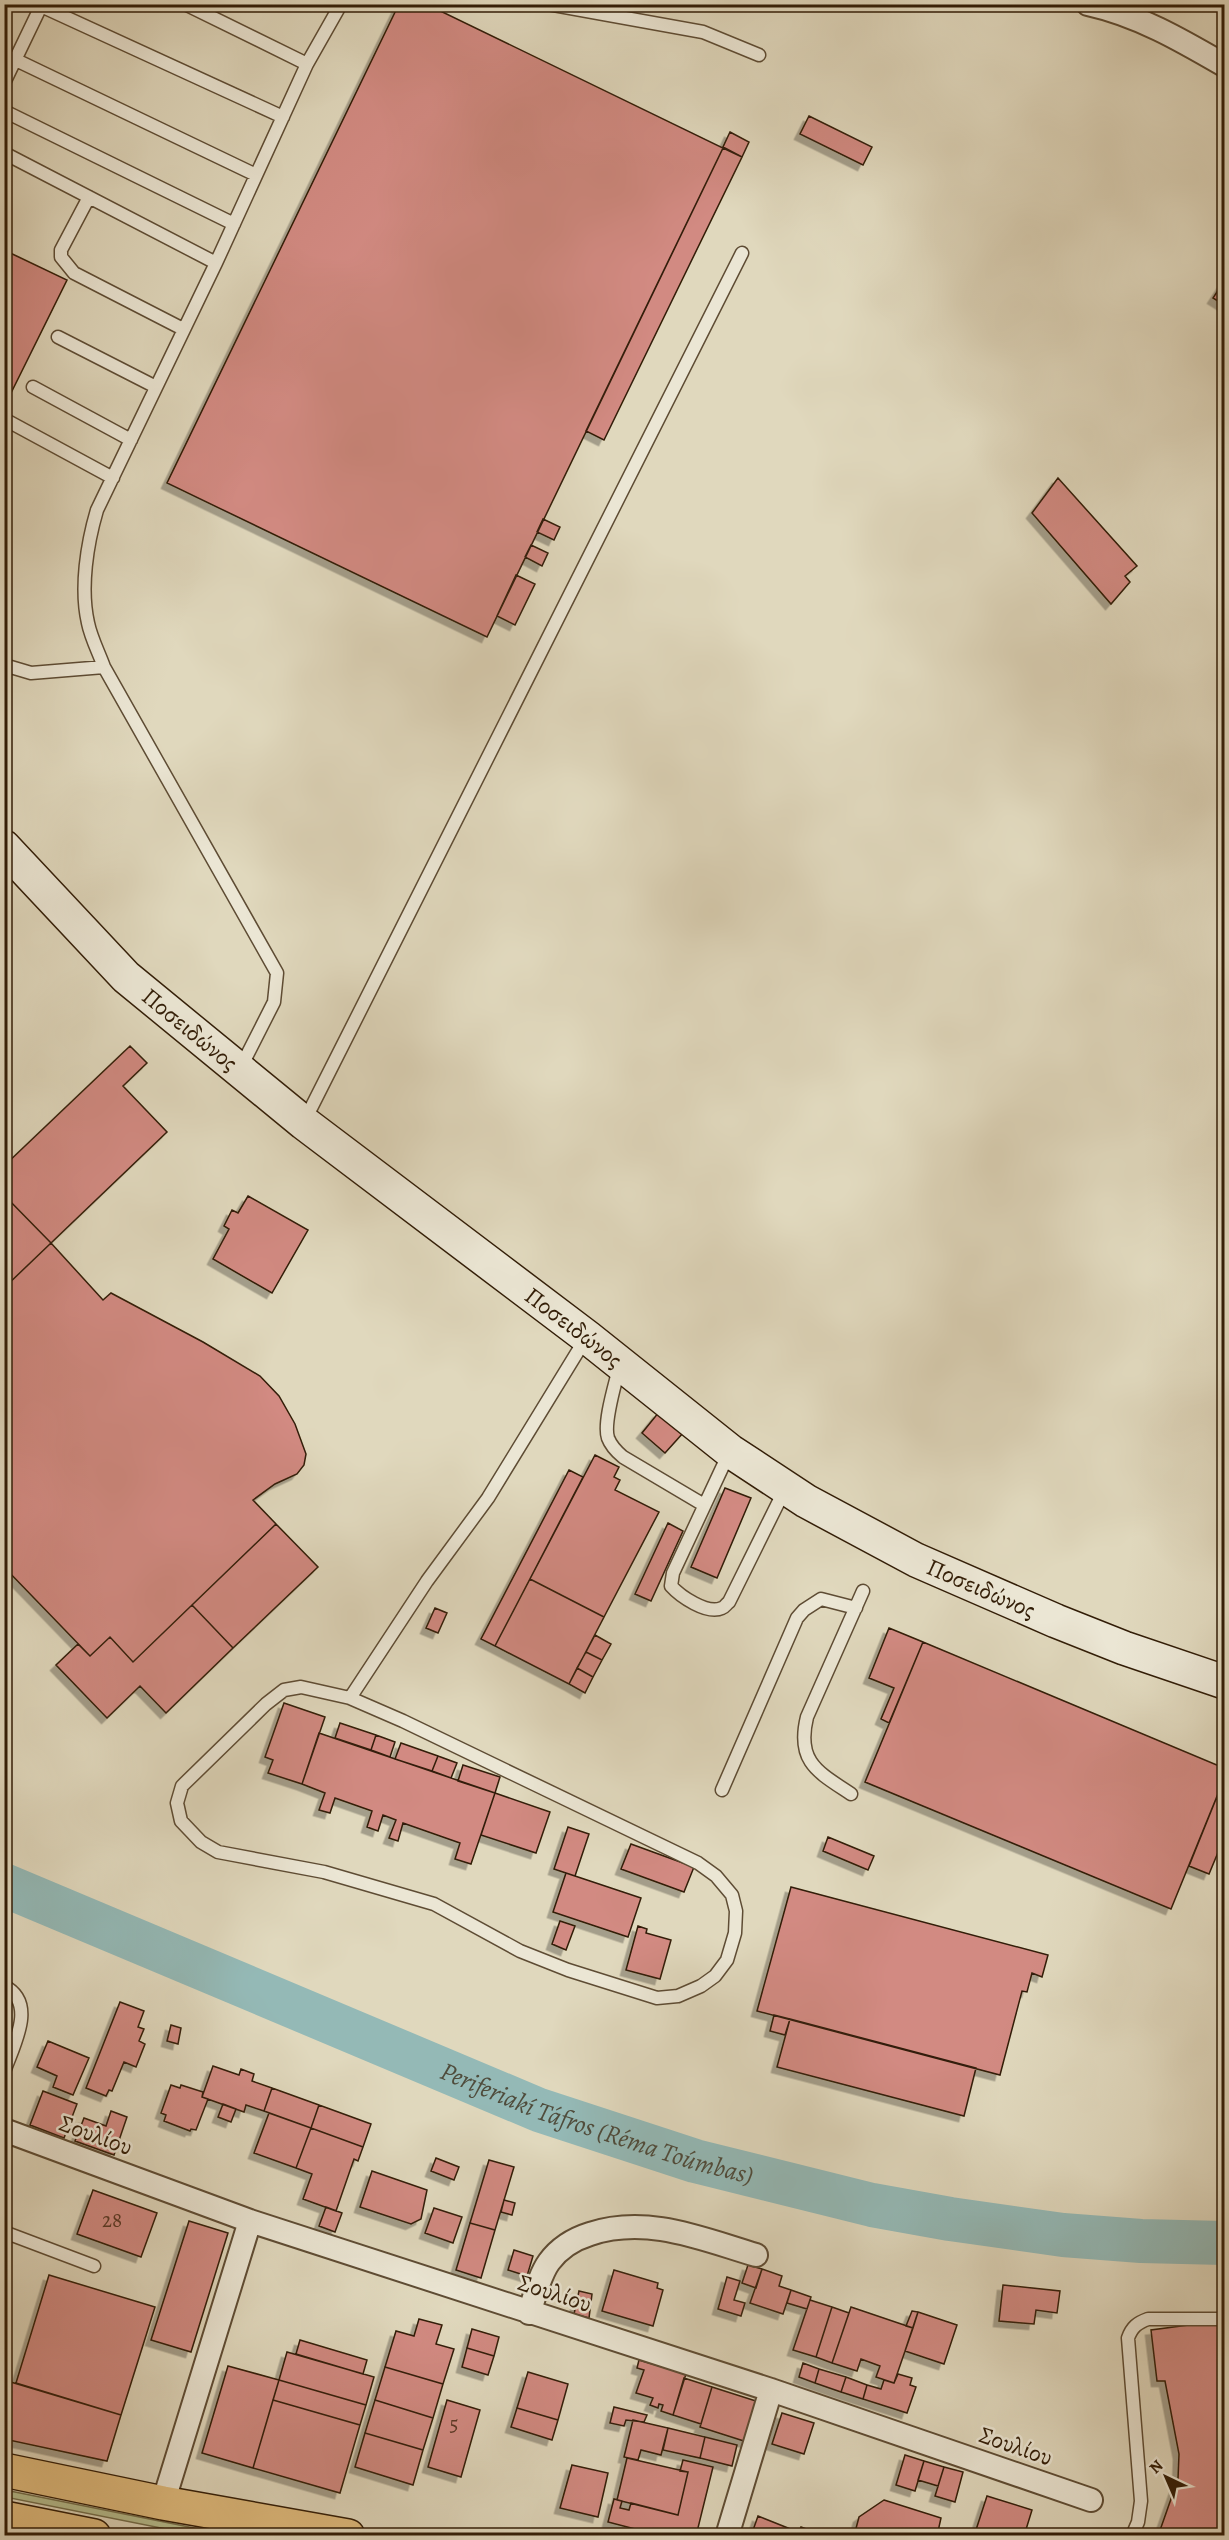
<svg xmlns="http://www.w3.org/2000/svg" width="1229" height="2540" viewBox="0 0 1229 2540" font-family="Alegreya,serif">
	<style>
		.green { fill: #b6be8f; stroke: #746e4b; stroke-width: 1.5 }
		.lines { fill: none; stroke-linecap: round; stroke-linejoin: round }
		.river { stroke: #94b9b6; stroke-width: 44 }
		.building { fill: #d28a82; stroke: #321d07; stroke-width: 1.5; filter: url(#shadow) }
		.lane-casing { stroke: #5e4c34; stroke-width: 15 }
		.street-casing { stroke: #5e4c34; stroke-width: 26 }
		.secondary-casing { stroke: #321d07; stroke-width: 36 }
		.primary-casing { stroke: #321d07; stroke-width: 36 }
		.lane { stroke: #ebe6d4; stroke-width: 12 }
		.street { stroke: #ebe6d4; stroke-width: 22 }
		.secondary { stroke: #ebe6d4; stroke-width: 33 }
		.primary { stroke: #e0bc7e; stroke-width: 33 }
		.labels { text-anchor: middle; stroke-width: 5; stroke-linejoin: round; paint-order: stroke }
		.number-label { font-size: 21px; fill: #5a3826 }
		.street-label { font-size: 24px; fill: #321d07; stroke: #ebe6d4 }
		.water-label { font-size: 26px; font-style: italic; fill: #4f4c3c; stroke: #ebe6d4 }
	</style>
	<defs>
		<filter id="shadow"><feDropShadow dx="-5.5" dy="5.5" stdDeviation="0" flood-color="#0004"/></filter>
	</defs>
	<rect width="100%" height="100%" fill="#e0d8bd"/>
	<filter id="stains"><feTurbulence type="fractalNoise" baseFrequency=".00333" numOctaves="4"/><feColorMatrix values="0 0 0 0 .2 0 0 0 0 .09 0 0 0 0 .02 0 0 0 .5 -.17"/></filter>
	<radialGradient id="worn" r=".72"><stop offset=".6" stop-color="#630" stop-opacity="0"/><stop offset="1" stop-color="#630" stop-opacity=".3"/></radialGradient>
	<path class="green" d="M5,2490L229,2535H196L5,2497Z"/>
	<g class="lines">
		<path class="river" id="s1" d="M4,1885L539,2110L695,2161L872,2205L950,2219L1063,2235L1141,2241L1224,2243"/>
	</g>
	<path class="building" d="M399,4H426L723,148L487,637L167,483Z
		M809,116L872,147L863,165L800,134Z
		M730,132L749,142L742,157L723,147Z
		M723,148L742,157L604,440L586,431Z
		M4,250L67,280L7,401L4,400Z
		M1224,281V305L1213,298Z
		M1058,478L1137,566L1125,576L1130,582L1111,604L1032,513Z
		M543,519L560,527L554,540L537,532Z
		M531,545L548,553L542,566L525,557Z
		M516,575L535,584L515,625L497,616Z
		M130,1046L147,1063L123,1086L167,1132L51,1243L4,1195V1166Z
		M4,1195L51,1243L4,1288Z
		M248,1196L308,1230L272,1293L213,1259L229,1229L224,1226L232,1210L238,1213Z
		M51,1243L103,1300L111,1293L203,1342L260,1376L279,1396L295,1424L306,1454L304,1465L297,1474L275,1484L253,1500L276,1524L133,1662L110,1637L90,1656L4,1567V1288Z
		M659,1412L683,1433L665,1453L642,1433Z
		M595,1455L619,1467L614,1477L620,1480L615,1490L659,1512L604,1617L530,1579Z
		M569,1470L583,1477L495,1646L481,1639Z
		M725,1488L751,1498L717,1578L691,1567Z
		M668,1523L683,1531L651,1601L635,1594Z
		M276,1524L318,1567L233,1648L192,1605Z
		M530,1579L604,1617L569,1684L495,1646Z
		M192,1605L233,1648L166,1713L140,1686L107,1718L56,1665L78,1644L90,1656L110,1637L133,1662Z
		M435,1608L447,1613L438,1633L426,1628Z
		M889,1628L923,1642L889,1723L881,1719L894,1688L869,1678Z
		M595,1635L611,1644L602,1660L586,1652Z
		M923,1642L1224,1768V1779L1171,1909L865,1782Z
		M586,1652L602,1660L593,1677L577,1668Z
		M577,1668L593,1677L585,1693L569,1684Z
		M284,1703L325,1717L302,1784L268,1773L273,1760L265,1757Z
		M340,1723L376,1735L371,1750L335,1738Z
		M319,1733L495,1793L471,1864L455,1859L460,1843L403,1823L398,1841L389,1838L396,1820L383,1815L378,1831L367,1827L372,1811L335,1798L330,1813L319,1810L325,1793L302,1784Z
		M376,1735L395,1742L390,1757L371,1750Z
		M401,1743L438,1756L432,1771L395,1759Z
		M438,1756L457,1763L451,1778L432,1771Z
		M463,1765L500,1777L495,1793L458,1781Z
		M1224,1779V1802L1216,1799Z
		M495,1793L550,1812L536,1853L481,1835Z
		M1216,1799L1224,1802V1838L1209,1874L1189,1866Z
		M568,1827L589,1834L575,1876L554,1869Z
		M828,1837L874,1856L868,1870L823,1851Z
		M631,1844L694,1867L684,1892L621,1869Z
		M566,1873L641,1898L628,1937L553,1912Z
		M791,1887L1048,1955L1042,1977L1032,1973L1027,1992L1022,1991L1000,2075L757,2011Z
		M560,1921L575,1926L566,1950L552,1944Z
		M638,1926L647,1929L646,1933L671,1940L660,1979L626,1970Z
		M120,2002L144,2011L138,2027L144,2029L139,2041L145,2044L136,2067L124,2062L112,2091L109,2090L106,2096L86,2088Z
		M774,2015L790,2019L785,2035L770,2031Z
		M790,2019L976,2068L964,2116L777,2067Z
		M171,2025L181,2028L178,2044L167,2041Z
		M48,2041L89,2058L73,2095L53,2087L57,2076L37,2067Z
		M213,2066L239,2075L241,2069L254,2074L252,2081L272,2088L264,2111L246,2105L244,2112L202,2097Z
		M171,2085L180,2088L181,2085L203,2092L202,2097L208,2099L196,2130L191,2129L190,2131L164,2121L166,2115L161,2113Z
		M272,2088L319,2105L311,2128L264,2111Z
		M43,2091L77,2104L64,2138L30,2125Z
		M223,2104L236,2109L231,2122L218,2117Z
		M319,2105L371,2124L363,2147L311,2128Z
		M111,2111L127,2117L114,2155L75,2141L84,2118L106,2126Z
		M269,2113L311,2128L296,2168L254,2153Z
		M311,2128L363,2147L358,2161L354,2159L336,2211L303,2199L312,2174L296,2168Z
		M436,2158L459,2167L454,2180L431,2171Z
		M489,2160L514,2167L495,2230L470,2223Z
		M372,2171L427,2190L421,2219L411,2224L360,2207Z
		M93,2190L157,2213L141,2257L77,2234Z
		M504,2200L515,2203L512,2215L501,2212Z
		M326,2207L342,2213L335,2232L319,2226Z
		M434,2208L462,2217L453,2243L425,2233Z
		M189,2221L228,2233L191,2352L151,2340Z
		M470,2223L495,2230L481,2278L456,2270Z
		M514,2250L533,2256L527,2276L508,2270Z
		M748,2265L762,2269L756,2288L742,2283Z
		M762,2269L782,2276L779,2286L791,2290L783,2314L750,2303Z
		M614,2270L658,2283L657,2288L663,2290L653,2326L602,2311Z
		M49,2275L155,2307L121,2415L16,2383Z
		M727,2277L740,2281L734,2300L745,2303L741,2316L718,2309Z
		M1003,2285L1060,2291L1057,2313L1036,2310L1034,2324L999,2321Z
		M791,2290L811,2297L807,2309L787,2303Z
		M579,2291L592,2294L589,2318L574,2314Z
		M810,2300L832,2307L816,2357L793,2350Z
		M4,2307L10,2308L4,2327Z
		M832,2307L849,2313L832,2363L816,2357Z
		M851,2307L913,2328L894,2383L876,2377L880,2366L861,2359L857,2371L832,2363Z
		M912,2311L918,2312L913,2328L906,2326Z
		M918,2312L957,2325L944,2364L905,2351Z
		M419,2319L442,2325L436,2344L454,2349L443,2384L385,2367L396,2331L414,2336Z
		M1219,2321L1224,2385V2536H1158L1178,2479L1179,2454L1165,2381H1157L1151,2330Z
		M472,2329L499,2337L494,2356L467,2348Z
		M300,2340L367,2360L363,2374L296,2354Z
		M467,2348L494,2356L488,2375L462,2367Z
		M287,2352L374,2377L366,2405L279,2380Z
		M1221,2354H1224V2385Z
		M639,2360L686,2374L673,2415L661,2411L663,2405L659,2404L658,2408L650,2405L653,2398L636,2393L644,2370L637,2368Z
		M803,2363L819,2369L815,2383L799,2377Z
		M228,2366L279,2380L253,2468L202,2453Z
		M385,2367L443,2384L433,2418L375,2400Z
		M819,2369L846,2377L841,2392L815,2383Z
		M528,2372L568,2384L558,2420L517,2408Z
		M898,2374L912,2378L910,2385L916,2387L907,2413L863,2399L867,2385L881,2389L884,2380L894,2383Z
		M846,2377L867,2385L863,2399L841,2392Z
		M684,2378L712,2387L701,2424L673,2415Z
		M4,2380L121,2415L107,2461L4,2439Z
		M279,2380L366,2405L360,2425L273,2400Z
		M712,2387L759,2402L747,2442L700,2427Z
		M273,2400L360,2425L340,2493L253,2468Z
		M375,2400L433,2418L423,2450L365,2433Z
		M447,2400L480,2410L461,2477L428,2467Z
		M614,2407L647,2415L644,2422L626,2420L624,2426L610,2423Z
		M517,2408L558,2420L552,2440L511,2427Z
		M782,2413L814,2423L804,2454L772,2444Z
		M633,2420L668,2428L661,2455L641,2450L638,2460L624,2457Z
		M668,2428L705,2437L700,2458L663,2450Z
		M365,2433L423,2450L413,2485L355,2467Z
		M705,2437L737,2445L732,2466L700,2458Z
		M905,2455L924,2461L915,2491L896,2485Z
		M627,2458L688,2472L678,2515L617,2500Z
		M683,2460L713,2467L696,2536H662L608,2522L614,2499L622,2501L620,2508L629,2510L631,2503L678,2515L688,2472L680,2471Z
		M924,2461L944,2467L938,2486L918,2480Z
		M572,2465L608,2473L598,2517L560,2508Z
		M944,2467L963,2472L955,2502L935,2496Z
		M987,2496L1032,2510L1024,2536H974Z
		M884,2500L941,2518L937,2536H854L859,2517Z
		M758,2516L798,2532L797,2536H751Z
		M801,2527L825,2536H797Z"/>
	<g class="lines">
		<g class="lane-casing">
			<path id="lane" d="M185,4L307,64
				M548,4L703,32L759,55
				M41,6L283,117
				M16,60L256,175
				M4,83L42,4
				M4,111L234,224
				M4,153L216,263
				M89,197L61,250V257L74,273L183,329
				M58,337L156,387
				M33,387L131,440
				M4,419L113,478
				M4,665L31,673L104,667
				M240,1069L274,1002L277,973L104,667C99,653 91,638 88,623C80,588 87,544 97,510L216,263L307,64L341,4
				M304,1122L742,253
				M619,1368C615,1385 603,1423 608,1438C611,1446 617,1452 623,1457L704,1505
				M729,1453L673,1573L671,1586C680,1596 707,1615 722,1608C725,1607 726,1604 729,1602L785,1489
				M350,1698L301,1687L284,1690L266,1704L182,1786L177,1803L181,1821L201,1842L218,1852L324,1872L434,1904L520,1951L568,1970L657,1998L678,1996L701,1986L715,1976L727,1960L735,1933L736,1911L732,1895L716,1876L698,1863L403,1721L350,1698L427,1581L488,1498L586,1338
				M722,1790L797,1618L804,1610L821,1599L856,1608
				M851,1794C818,1772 796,1762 807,1717L863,1591
				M4,1986C38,2003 13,2046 4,2072
				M4,2232L94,2266
				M1132,2536L1138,2522L1141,2501L1128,2338C1132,2327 1137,2323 1148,2319H1224"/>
		</g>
		<g class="street-casing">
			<path id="street" d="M1088,4C1138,15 1181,40 1224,65
				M4,2130L250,2221L771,2390L1091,2500
				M529,2313C535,2296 539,2276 549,2262C560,2247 574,2239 590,2234C647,2215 702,2239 756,2255
				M163,2503L250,2221
				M727,2536L771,2390"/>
		</g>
		<g class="secondary-casing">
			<g id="secondary">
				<path id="s2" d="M4,847L126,977L304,1123L587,1337L730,1451L806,1501L916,1560L1056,1621L1124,1648L1224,1682"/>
			</g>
		</g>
		<g class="primary-casing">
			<path id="primary" d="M4,2470L163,2503L348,2536
				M4,2518L94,2536"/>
		</g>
		<use href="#lane" class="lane"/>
		<use href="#street" class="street"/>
		<use href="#secondary" class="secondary"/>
		<use href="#primary" class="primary"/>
	</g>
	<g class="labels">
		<g class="number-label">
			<text x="112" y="2227">28</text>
			<text x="454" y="2431">5</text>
		</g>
		<g class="street-label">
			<text dy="8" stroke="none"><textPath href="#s2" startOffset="261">Ποσειδώνος</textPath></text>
			<text dy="8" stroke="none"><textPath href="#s2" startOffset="747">Ποσειδώνος</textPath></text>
			<text dy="8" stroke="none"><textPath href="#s2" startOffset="1233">Ποσειδώνος</textPath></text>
			<text transform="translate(96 2135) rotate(20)" y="8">Σουλίου</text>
			<text transform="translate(555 2293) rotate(18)" y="8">Σουλίου</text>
			<text transform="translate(1016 2446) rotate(19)" y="8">Σουλίου</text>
		</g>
		<g class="water-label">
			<text dy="9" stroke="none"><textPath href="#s1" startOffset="640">Periferiakí Táfros (Réma Toúmbas)</textPath></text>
		</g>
	</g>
	<rect width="1229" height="2540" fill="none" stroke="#e0d8bd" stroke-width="24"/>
	<rect x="6" y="6" width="1217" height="2528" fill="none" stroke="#321d07" stroke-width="3"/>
	<rect x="12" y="12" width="1205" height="2516" fill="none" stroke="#321d07" stroke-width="1.5"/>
	<g transform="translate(1166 2477) rotate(316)" stroke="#ebe6d4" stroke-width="4.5" paint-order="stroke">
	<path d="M0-4.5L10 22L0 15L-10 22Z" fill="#321d07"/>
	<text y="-9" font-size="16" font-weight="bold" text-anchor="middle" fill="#321d07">N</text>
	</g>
	<rect width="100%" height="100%" filter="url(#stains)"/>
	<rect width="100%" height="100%" fill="url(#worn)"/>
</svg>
